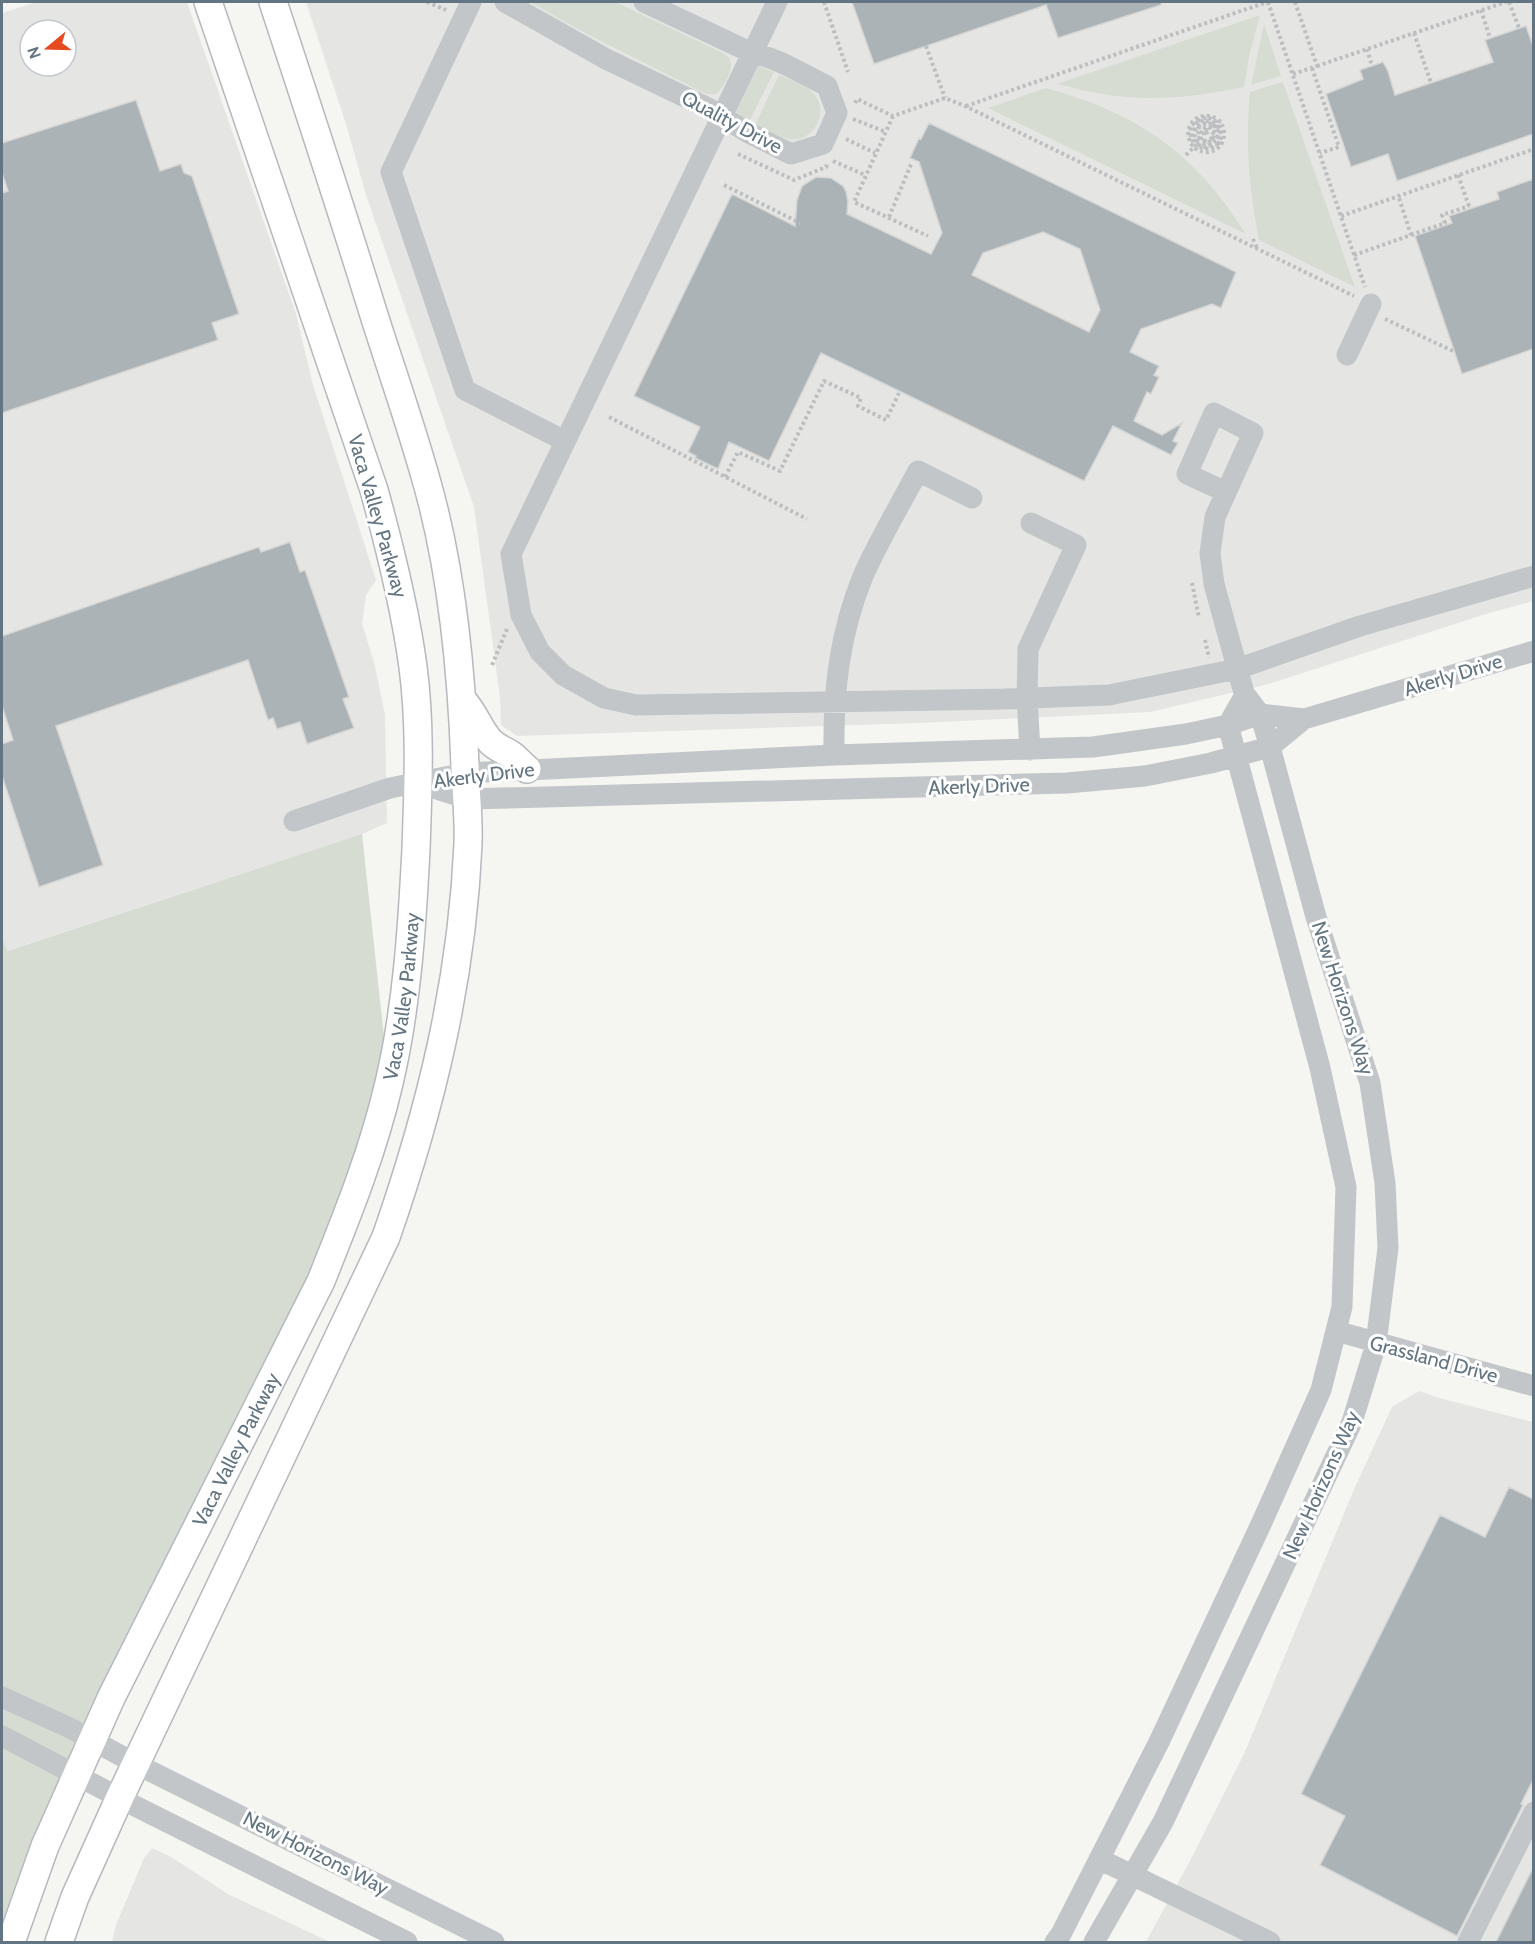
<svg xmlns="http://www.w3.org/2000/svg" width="1535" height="1944" viewBox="0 0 1535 1944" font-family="Cabin,sans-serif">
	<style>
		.built { fill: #e5e6e4; fill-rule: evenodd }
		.green { fill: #d6dcd2 }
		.building { fill: #abb3b7; stroke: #d6d6d4; stroke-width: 1.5; fill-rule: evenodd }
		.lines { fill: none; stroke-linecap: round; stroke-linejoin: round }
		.major-casing { stroke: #b5b9bd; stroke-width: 30 }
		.path { stroke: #bcbec0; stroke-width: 4; stroke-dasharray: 3 3; stroke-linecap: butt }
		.minor { stroke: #c2c6c9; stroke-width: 21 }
		.major { stroke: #fff; stroke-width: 27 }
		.labels { text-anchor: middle; stroke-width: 6; stroke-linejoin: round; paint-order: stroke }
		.street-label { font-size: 20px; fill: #637582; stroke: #fff }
	</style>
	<rect width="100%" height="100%" fill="#f5f5f1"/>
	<path class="built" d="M37,2H187L296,314L313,385L376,580L366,595L362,624L374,662L385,715L387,823L362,834L6,951L2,937V13ZM30,30H66V66H30Z
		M306,2H1533V601L1489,613L1265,685L1150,712L920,723L517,736L501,725L500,697L474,507L366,195L346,124Z
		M1419,1391L1439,1398L1533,1422V1942H1146L1193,1855L1244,1754L1355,1487L1392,1407Z
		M152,1848L171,1857L228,1894L330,1942H112L116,1925L144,1858Z"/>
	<path class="green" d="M530,2H615L723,53L730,59C734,70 724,87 716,94H706L587,34Z
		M1260,15L1249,57L1244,87C1197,97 1150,102 1102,94C1087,92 1072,87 1057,84Z
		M1264,24L1281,76L1251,85Z
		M758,66L774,72L749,122L736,112Z
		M779,75C790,80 805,84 813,93C830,110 815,142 791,139C779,138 766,129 755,125Z
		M1283,82L1355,287L1259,240C1249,186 1245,147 1250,92Z
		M1046,88C1139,114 1194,152 1246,234L988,108Z
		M362,834L389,1083L321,1281L2,1942V937L7,951Z"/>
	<path class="building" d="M852,2H1161V5L1058,38L1046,5L874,64Z
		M1526,26L1533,46V134L1397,181L1388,154L1351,167L1326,94L1363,79L1360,70L1383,62L1388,71L1395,95L1493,62L1485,40Z
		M136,100L160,171L181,164L184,173L192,176L239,314L212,323L218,340L2,413V193L8,191L2,173V143Z
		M929,123L1236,272L1221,308L1212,304L1141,329L1130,352L1159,366L1154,375L1159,377L1151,394L1147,392L1134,421L1162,435L1182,423L1173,441L1178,443L1171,455L1113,426L1084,481L821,353L769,461L729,442L718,469L695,458L696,456L688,452L700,427L634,396L732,194L795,226L797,200L802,186L816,177L831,178L843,186L846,191L848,202L847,214L931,254L942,233L919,162L910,158L919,138L921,139ZM1043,232L1080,249L1100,310L1089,332L972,275L983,253Z
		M1533,179V349L1462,374L1415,236L1452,223L1449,216L1499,199L1497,192Z
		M290,542L300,572L305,570L349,697L343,699L354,728L307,744L300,722L277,729L273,718L268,720L248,660L56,726L103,865L39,887L2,776V744L13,740L2,706V636L259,547L261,552Z
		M1509,1487L1533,1499V1780L1521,1804L1523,1805L1457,1936L1320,1865L1345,1816L1301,1794L1440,1515L1485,1537Z
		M1533,1868V1942H1496Z"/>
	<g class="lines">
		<g class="major-casing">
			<g id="major">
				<path d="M464,702C475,714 479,729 490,741C497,749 506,750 513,756C518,760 522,765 527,769"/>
				<path id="s1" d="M11,1942L45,1846L111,1698L321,1281C347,1216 373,1152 389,1083C407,1007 412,927 416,849C418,789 421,727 413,667C405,607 390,548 374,490L208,2"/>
				<path d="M59,1942L75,1897L120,1797L386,1237C431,1108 462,981 468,844C469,818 466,793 465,767C462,676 452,571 427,483C411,425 391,369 373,312C341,208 307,105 273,2"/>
			</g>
		</g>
		<path class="path" d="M427,2L446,10
			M824,2L848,72
			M1268,2L1365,287
			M1509,2L1519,28
			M1481,10L1490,38
			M1414,33L1431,83
			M926,46L945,98
			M1367,49L1372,66
			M1317,66L1506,2
			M1312,68L1339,147L1320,153
			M1293,74L1317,66L1295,2
			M855,103L857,99L893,116L945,98L965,106L1354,296
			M966,106L1267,2
			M893,116L854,202L928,236
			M853,119L886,132
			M846,139L875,153
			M738,154L794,180L826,167L828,162
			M1186,155L1197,144L1193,136L1195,125L1193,124C1189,130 1190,137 1194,144L1192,145C1180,127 1199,108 1217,119L1216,121L1207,117L1195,122L1197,123L1204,120L1215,123L1220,130L1217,142L1219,143L1222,135L1218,123L1220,121C1232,139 1216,160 1196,149L1197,147L1210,149L1217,145L1216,144L1204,147L1199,145L1201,143L1208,145L1217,139L1218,131L1215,126L1213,127L1215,134L1212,140L1207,143L1202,142L1212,138L1213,133L1209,127L1202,129L1201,136L1199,138L1198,128L1204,125L1211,126L1213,124L1202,123L1196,128L1195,136L1198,142L1204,137V130H1209L1206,134
			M833,161L865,175
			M1458,175L1470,209
			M724,185L800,223
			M1341,216L1534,149
			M889,217L912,162
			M1411,235L1445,223L1442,215L1469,206
			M1253,239L1257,248
			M1354,255L1411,235L1398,195
			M1385,319L1455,352
			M609,417L807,519
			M725,477L738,452L780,471L824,381L861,398L858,406L886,420L900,391
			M1192,583L1199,618
			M1205,640L1209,658
			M492,665L507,629"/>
		<path class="minor" d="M471,2L391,172L465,390L565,441
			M505,2L606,59L708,108L747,132L791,154L823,144L837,113L827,86C803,74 778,58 752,53L644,2
			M777,2L511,554L521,615L540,652L563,675L604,698L636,705L1005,699L1109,695L1237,669L1360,626L1534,576
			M1347,355L1371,304
			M1030,750L1027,698L1028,649L1076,545L1031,523
			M834,755C833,692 839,635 863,576C879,540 900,505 918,471L972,498
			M421,784L468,799L1067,783L1145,776L1211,763L1270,747L1304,719
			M294,821L390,788L465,773L834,755L1093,747L1186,734L1228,725L1260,714L1304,719L1534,651
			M1336,1331L1534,1386
			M2,1697L70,1728L136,1764L494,1942
			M2,1736L137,1807L407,1942
			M1099,1859L1270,1942
			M1055,1942L1061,1934L1159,1742L1262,1522L1321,1390L1342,1307L1346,1187L1320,1068L1228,725L1245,695
			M1094,1942L1163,1822L1352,1422L1376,1344L1388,1248L1385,1183L1370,1083L1316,917L1270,747L1260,714L1244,693L1214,584L1210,553L1215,517L1253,433L1214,413L1187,474L1226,492
			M1468,1942L1534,1812"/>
		<use href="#major" class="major"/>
	</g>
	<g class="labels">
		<g class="street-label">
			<text transform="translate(732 122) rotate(28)" y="7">Quality Drive</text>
			<text transform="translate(378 516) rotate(74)" y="7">Vaca Valley Parkway</text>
			<text transform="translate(1453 675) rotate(-17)" y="7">Akerly Drive</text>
			<text transform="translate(484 775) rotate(-7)" y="7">Akerly Drive</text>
			<text transform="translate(979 786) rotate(-2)" y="7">Akerly Drive</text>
			<text dy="7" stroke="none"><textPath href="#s1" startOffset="1028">Vaca Valley Parkway</textPath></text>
			<text transform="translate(1343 998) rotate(72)" y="7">New Horizons Way</text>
			<text transform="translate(1434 1359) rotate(15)" y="7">Grassland Drive</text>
			<text dy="7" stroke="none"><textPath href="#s1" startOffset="542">Vaca Valley Parkway</textPath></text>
			<text transform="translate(1321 1485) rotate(-66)" y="7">New Horizons Way</text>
			<text transform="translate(316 1853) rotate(27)" y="7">New Horizons Way</text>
		</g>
	</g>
	<rect width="1535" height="1944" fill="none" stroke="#637582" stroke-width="6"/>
	<g transform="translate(48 48) rotate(251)"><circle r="28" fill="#ffffff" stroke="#c1c8cd" stroke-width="1.5"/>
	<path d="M0-4.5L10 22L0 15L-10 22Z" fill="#e54a21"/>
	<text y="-9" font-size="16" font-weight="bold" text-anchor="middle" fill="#637582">N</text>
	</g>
</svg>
